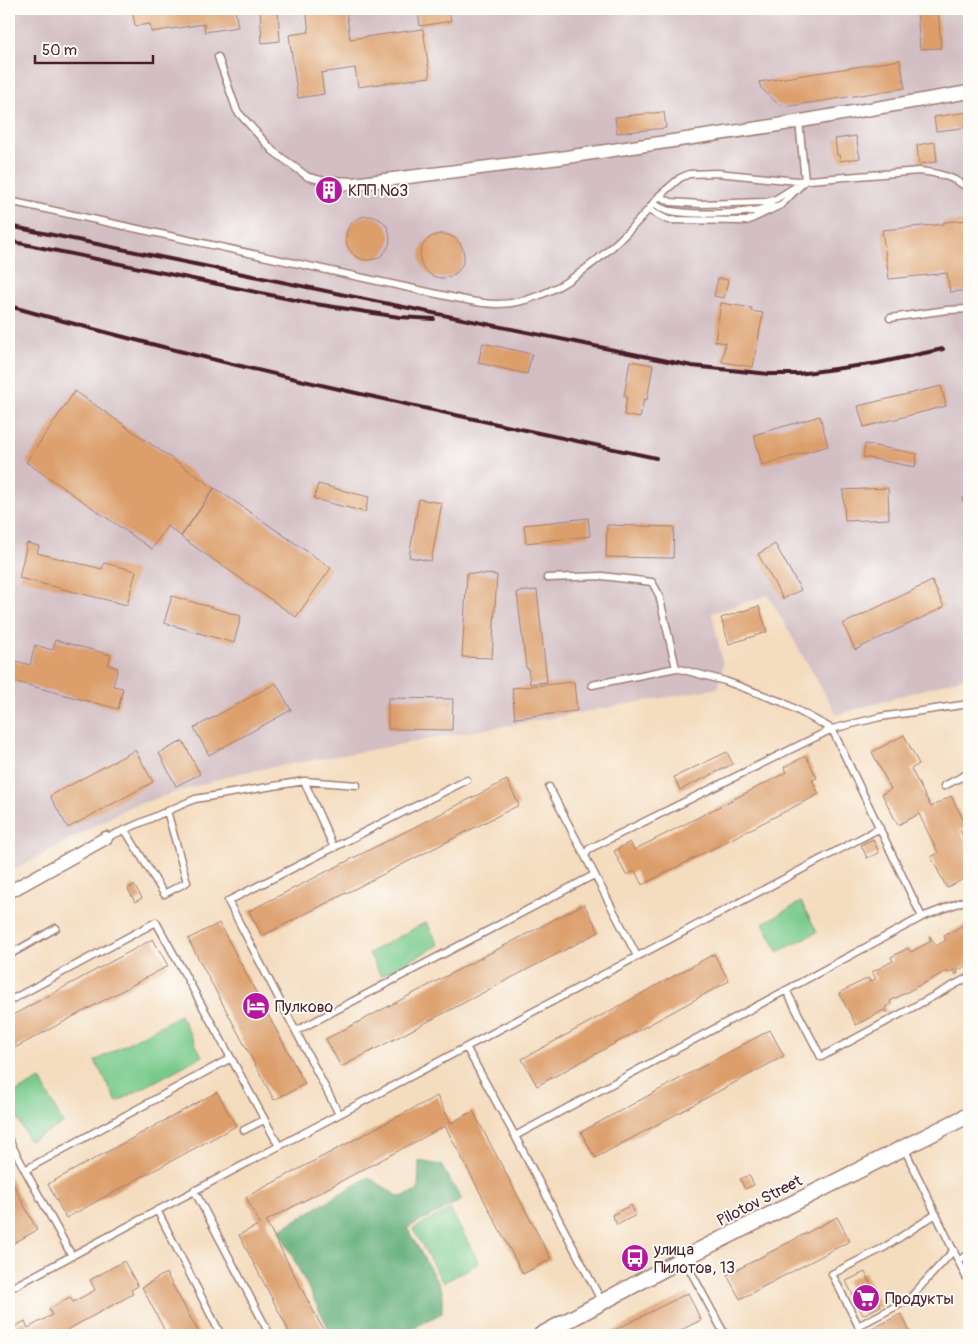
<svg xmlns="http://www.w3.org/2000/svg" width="978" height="1344" viewBox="0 0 978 1344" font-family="Pangolin,sans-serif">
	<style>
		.industrial { fill: #d2bec3 }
		.green { fill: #78ca8c; stroke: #61745c }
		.forest { fill: #62ae78; stroke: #566652 }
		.building { fill: #dc9e6a }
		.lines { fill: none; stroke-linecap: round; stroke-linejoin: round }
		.service-casing { stroke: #9f7e74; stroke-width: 9 }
		.minor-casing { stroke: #9f7e74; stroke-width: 15 }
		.tertiary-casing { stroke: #9f7e74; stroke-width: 18 }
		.service { stroke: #fff; stroke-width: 6 }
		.minor { stroke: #fff; stroke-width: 12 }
		.tertiary { stroke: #fff; stroke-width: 15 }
		.rail { stroke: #4a1f2b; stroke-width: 4 }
		.labels { text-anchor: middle; stroke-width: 4; stroke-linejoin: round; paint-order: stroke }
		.poi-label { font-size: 16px; fill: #4a1f2b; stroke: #fdfcf7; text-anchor: start }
		.street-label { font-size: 16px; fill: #4a1f2b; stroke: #fdfcf7 }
	</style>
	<rect width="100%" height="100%" fill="#fdfcf7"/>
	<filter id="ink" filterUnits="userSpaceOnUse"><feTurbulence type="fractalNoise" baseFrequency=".02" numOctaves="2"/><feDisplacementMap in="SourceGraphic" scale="10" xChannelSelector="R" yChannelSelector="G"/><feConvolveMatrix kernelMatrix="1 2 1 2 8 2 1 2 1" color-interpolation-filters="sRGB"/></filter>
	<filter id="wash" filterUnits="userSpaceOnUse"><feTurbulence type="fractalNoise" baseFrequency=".0096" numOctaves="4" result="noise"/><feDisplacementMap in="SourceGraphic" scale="20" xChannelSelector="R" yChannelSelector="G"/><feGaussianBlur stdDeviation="1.12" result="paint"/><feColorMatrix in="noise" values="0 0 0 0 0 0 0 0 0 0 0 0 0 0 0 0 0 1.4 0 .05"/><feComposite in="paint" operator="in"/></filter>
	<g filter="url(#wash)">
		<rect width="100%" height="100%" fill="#f4dcbe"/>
		<path class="industrial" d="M9,9H969V676L837,715L768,595L712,613L723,664L718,688L235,774L129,807L9,873Z"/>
		<path class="green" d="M801,902L817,932L778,952L763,923Z
			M426,922L439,945L381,976L369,953Z
			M180,1015L202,1056L117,1102L95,1061Z
			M40,1079L63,1124L29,1141L9,1101V1096Z
			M450,1209L479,1263L443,1283L413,1229Z"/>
		<path class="forest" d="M419,1161L441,1165L462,1200L407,1228L442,1290V1313L400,1335H332L279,1230L368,1177L400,1197L418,1191Z"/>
		<g id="blocks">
			<path class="building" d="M132,9H235L238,27L205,32L204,24L151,32L150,24L135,26Z
				M260,9H278L280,41L262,43Z
				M306,9H346L350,39L423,29L430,77L358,87L355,68L321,73L324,94L298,98L289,35L309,32Z
				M418,9H449L451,21L420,26Z
				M917,9H938L941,48L920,49Z
				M900,60L905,88L790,106L779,105L761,88L759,82Z
				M664,112L666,128L617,133L615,117Z
				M969,112V127L936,131L934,117Z
				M856,136L860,158L840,161L839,155H837L835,139Z
				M935,142L937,162L919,164L917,145Z
				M331,184L332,195H326V185Z
				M346 238a22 22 0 1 1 44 0a22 22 0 1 1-44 0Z
				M969,220V290L950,292L947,273L889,279L882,230L944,224V222Z
				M420 256a22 22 0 1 1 44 0a22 22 0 1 1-44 0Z
				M718,278L728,280L724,298L714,296Z
				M721,303L752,308L751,311L763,313L753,367L722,362L725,343L715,341Z
				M483,343L532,354L527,374L478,363Z
				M630,361L653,365L647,400L644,399L640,418L624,415L627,396H624Z
				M941,386L946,406L864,427L858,406Z
				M75,391L214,488L181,536L167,526L152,549L26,462Z
				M820,416L828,446L762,465L754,435Z
				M865,444L917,454L915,467L863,457Z
				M318,484L369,497L365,512L314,499Z
				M215,488L331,568L296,617L181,537Z
				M888,488L889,519L845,521L843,490Z
				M969,490V505L962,500Z
				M419,499L442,503L431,561L409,557Z
				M588,518L590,536L526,543L524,525Z
				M607,525L674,527L673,558L606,557Z
				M27,543L39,546L37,553L102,569L104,563L136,571L127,605L19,578Z
				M775,544L801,590L783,599L758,554Z
				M467,573L497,575L492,658L462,657Z
				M932,581L944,607L855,650L843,624Z
				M537,590L547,682L530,684L528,668H526L517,592Z
				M172,596L241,616L234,643L164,623Z
				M759,606L767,632L729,644L721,618Z
				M55,640L111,655L108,665L118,668L113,686L123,688L118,709L9,680V659L30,665L35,645L53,650Z
				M574,682L577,711L515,718L512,688Z
				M276,683L291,710L209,755L194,728Z
				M388,698L453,699L452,730L388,729Z
				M904,735L919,764L911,769L931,807L951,796L967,827L960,830L969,848V876L947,888L931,857L938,853L919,814L898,825L882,794L891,789L872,752Z
				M183,741L200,774L176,786L159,753Z
				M135,750L153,782L68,828L50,796Z
				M727,752L733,764L680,790L674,777Z
				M806,756L817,778L812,780L819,794L642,885L635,871L626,875L614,851L630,842L634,850L787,772L784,767Z
				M507,780L519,805L262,936L249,911Z
				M873,839L879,853L867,858L861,845Z
				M134,885L142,898L135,902L128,889Z
				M584,904L599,932L341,1067L326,1039Z
				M219,923L305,1084L274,1100L188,939Z
				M967,923L969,927V964L957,971L958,974H956L954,970L948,973L947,971L890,1001L891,1004L885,1007L888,1012L886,1013L884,1010L856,1025L839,993L868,978L870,982L876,979L872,972L893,961L891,957L908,948L911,952L931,941L929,937L930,936L936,946L946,940L944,936Z
				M153,939L168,966L9,1051V1017Z
				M714,954L729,981L537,1086L522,1059Z
				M770,1030L784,1056L595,1158L581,1132Z
				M217,1092L236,1126L66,1218L48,1184Z
				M437,1096L451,1123L473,1111L551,1259L523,1274L445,1126L266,1221L326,1335H291L239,1235L260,1224L246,1197Z
				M749,1175L754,1185L745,1189L740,1179Z
				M9,1176L37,1230L9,1246Z
				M631,1205L636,1215L617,1225L612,1215Z
				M837,1217L850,1241L740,1299L727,1275Z
				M124,1261L138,1286L131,1290L133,1294L58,1335H9V1330L25,1321L28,1328L52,1315L49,1309L70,1297L73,1302L95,1290L90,1280Z
				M865,1272L881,1306L863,1315L846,1281Z
				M166,1273L176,1291L200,1335H167L142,1287Z
				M688,1293L701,1320L671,1335H605Z
				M901,1314L912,1335H875L872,1329Z"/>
		</g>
	</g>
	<g filter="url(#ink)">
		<use href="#blocks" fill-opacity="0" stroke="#9f7e74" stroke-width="1"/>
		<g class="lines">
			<g class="service-casing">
				<path id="service" d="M218,57L237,111L273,151L308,177L333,183
					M799,121L805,181
					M805,181L781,205L747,221L668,220L648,210L659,196L680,178L689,174L717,173L797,181L919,171C939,173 954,177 969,189
					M659,196L671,202L700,204L766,202L776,199L795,187
					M9,201L451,297C466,300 481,304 496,304C554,305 613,250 648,210
					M653,203C658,206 665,211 671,211C694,215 751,215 772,206
					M890,318L947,310L969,309
					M547,578L602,576L652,582L659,595L676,668
					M592,685L676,668L725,681L782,702L832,729L922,917
					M304,781L334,848
					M944,786L969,773
					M549,787L637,956
					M125,830L164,894L187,882L167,811
					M106,838L195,799L304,781L357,785
					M585,856L589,849L832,729L880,717L969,704
					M9,955L56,928
					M786,990L821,1057L969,977
					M9,1001L156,922L231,1058
					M296,1031L594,875
					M466,1047L515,1136L602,1302
					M339,1114L228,901L467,780
					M244,1130L264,1120
					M515,1136L922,917L969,899
					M9,1140L25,1170
					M904,1148L969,1283
					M194,1190L270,1335
					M157,1210L221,1335
					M72,1256L25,1170L231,1058L279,1146
					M684,1259L725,1335
					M959,1260L969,1254
					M9,1289L880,828
					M858,1326L908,1300L954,1250
					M863,1335L832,1274L885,1247L936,1214"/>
			</g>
			<g class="minor-casing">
				<path id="minor" d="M333,183L353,184L560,158L772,126L969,92
					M9,892L106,838"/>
			</g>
			<g class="tertiary-casing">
				<path id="tertiary" d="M541,1335L684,1258L969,1115"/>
			</g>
			<use href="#service" class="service"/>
			<use href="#minor" class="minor"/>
			<use href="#tertiary" class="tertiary"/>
			<path class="rail" d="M9,226L692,366L769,374H798L878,363L943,349
				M9,241L309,303L399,317L434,319
				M9,306C222,366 439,412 656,458"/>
		</g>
	</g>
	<defs>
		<g id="building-disc" transform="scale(1.4375)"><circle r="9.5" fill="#b5179e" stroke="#fdfcf7"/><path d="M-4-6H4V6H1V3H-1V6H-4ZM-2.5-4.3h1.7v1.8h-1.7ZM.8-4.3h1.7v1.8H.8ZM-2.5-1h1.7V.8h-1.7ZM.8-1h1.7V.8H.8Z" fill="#fff"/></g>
		<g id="hotel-disc" transform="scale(1.4375)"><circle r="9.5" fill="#b5179e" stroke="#fdfcf7"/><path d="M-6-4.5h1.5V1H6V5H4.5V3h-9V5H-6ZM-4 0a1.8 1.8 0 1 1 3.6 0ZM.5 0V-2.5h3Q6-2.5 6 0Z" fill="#fff"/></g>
		<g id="bus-disc" transform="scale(1.4375)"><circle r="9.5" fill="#b5179e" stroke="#fdfcf7"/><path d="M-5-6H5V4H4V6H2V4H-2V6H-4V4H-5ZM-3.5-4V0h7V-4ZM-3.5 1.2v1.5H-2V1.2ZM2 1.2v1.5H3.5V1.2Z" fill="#fff"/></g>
		<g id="supermarket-disc" transform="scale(1.4375)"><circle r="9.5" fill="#b5179e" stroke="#fdfcf7"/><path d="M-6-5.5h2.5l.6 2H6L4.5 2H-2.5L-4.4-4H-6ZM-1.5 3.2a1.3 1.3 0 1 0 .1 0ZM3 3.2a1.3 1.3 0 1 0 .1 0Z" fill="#fff"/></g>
	</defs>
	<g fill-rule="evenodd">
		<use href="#building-disc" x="329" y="190"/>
		<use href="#hotel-disc" x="256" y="1006"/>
		<use href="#bus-disc" x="635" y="1258"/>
		<use href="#supermarket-disc" x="866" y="1298"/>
	</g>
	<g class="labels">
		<g class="poi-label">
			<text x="348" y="196">КПП №3</text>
			<text x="275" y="1012">Пулково</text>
			<text x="654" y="1255">улица<tspan x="654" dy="18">Пилотов, 13</tspan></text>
			<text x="885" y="1304">Продукты</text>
		</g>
		<g class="street-label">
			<text transform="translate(759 1200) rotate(-27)" y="6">Pilotov Street</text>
		</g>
	</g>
	<rect width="978" height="1344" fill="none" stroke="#fdfcf7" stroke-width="30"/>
	<path d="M35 55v8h118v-8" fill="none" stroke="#4a1f2b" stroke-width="2.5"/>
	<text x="42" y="55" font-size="15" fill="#4a1f2b" stroke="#fdfcf7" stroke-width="4" paint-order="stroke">50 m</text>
</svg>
